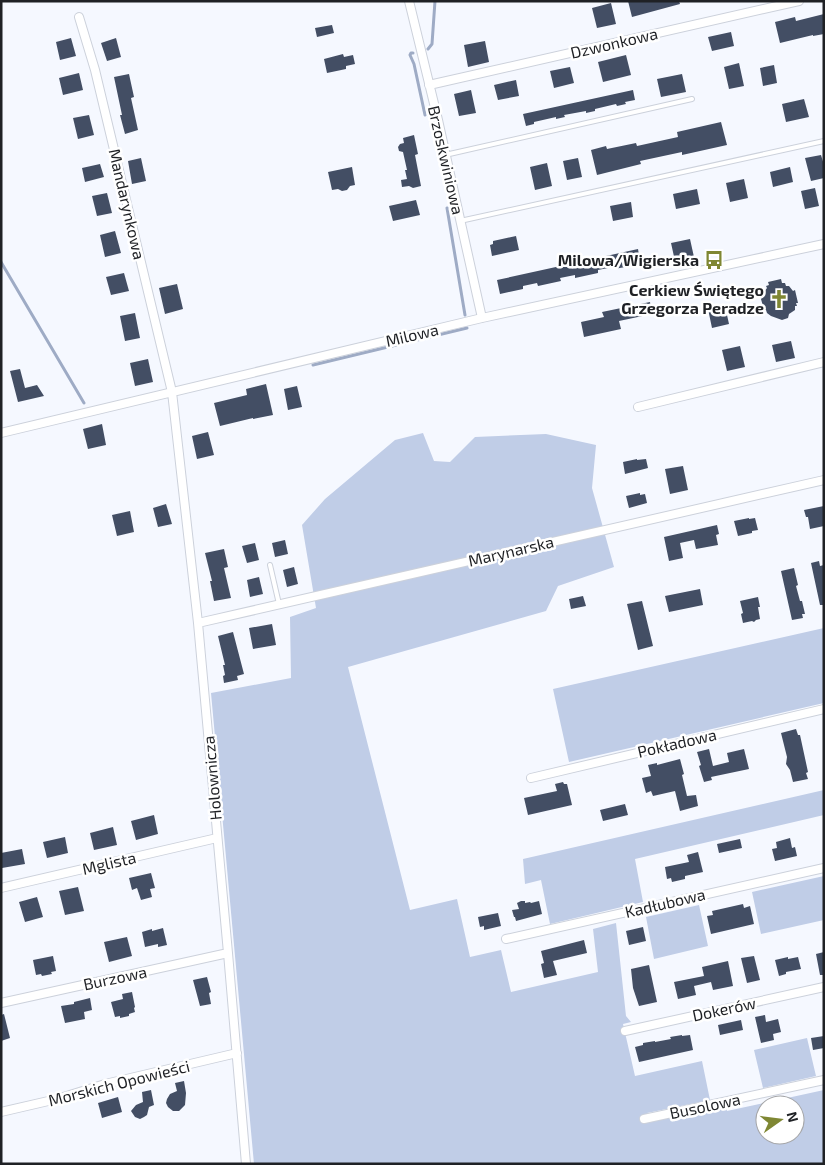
<svg xmlns="http://www.w3.org/2000/svg" width="825" height="1165" viewBox="0 0 825 1165" font-family="'Exo 2',sans-serif">
	<style>
		.green { fill: #c0cde7; fill-rule: evenodd }
		.lines { fill: none; stroke-linecap: round; stroke-linejoin: round }
		.stream { stroke: #9eabc5; stroke-width: 3 }
		.building { fill: #434e64 }
		.service-casing { stroke: #ccd1db; stroke-width: 6 }
		.minor-casing { stroke: #ccd1db; stroke-width: 10 }
		.service { stroke: #fff; stroke-width: 4 }
		.minor { stroke: #fff; stroke-width: 8 }
		.labels { text-anchor: middle; stroke-width: 5; stroke-linejoin: round; paint-order: stroke }
		.street-label { font-size: 16px; fill: #1f2125; stroke: #fff }
		.poi-label { font-size: 16px; font-weight: bold; fill: #1f2125; stroke: #fff; text-anchor: end }
	</style>
	<rect width="100%" height="100%" fill="#f5f8ff"/>
	<path class="green" d="M423,433L434,461L450,462L475,437L546,434L596,445L592,488L614,567L558,586L546,611L348,667L410,910L457,899L470,957L501,950L511,992L598,972L593,929L616,923L626,1016L631,1022L623,1024L635,1076L702,1061L710,1100L647,1113L648,1120L725,1104L727,1111L824,1090V1164H254L211,693L291,678L290,617L316,608L302,525L325,499L395,440ZM765,1105H795V1135H765Z
		M824,628V703L569,762L553,689Z
		M824,790V815L635,859L643,902L550,924L541,880L525,884L523,859Z
		M824,876V920L761,934L752,892Z
		M699,905L708,946L654,959L646,917Z
		M807,1038L816,1076L763,1088L754,1050Z"/>
	<g class="lines">
		<path class="stream" d="M428,49L432,44L435,1
			M413,53H411L410,55L414,64L425,115
			M447,208L465,315
			M1,262L84,403
			M313,365L467,328"/>
	</g>
	<path class="building" d="M628,1H679L680,4L632,17Z
		M611,3L616,24L597,28L592,8Z
		M824,14V34L813,36V35L780,43L775,22L795,17L796,21Z
		M332,25L334,33L317,37L315,28Z
		M731,32L734,46L712,51L708,37Z
		M71,38L76,56L60,60L56,42Z
		M116,38L121,57L107,61L101,43Z
		M485,41L489,62L468,67L464,45Z
		M343,54L344,57L353,55L355,64L346,66V69L327,73L324,59Z
		M626,55L631,75L603,82L598,62Z
		M739,63L744,86L729,89L724,67Z
		M774,65L777,83L763,86L760,68Z
		M570,67L574,83L554,88L550,71Z
		M79,73L83,90L63,95L59,78Z
		M129,74L134,97L131,98L138,130L125,134L120,115H122L114,77Z
		M682,74L686,92L661,97L657,79Z
		M516,80L519,96L498,100L494,85Z
		M471,90L476,113L459,116L454,94Z
		M633,90L635,100L625,102L626,104L617,106L616,104L595,109V111L586,113V111L564,115L565,117L556,119V117L534,122V124L526,126L523,114Z
		M804,99L809,117L786,122L782,104Z
		M89,115L94,135L78,139L73,118Z
		M721,122L727,145L682,155V152L640,161L641,164L597,175L591,150L606,146L607,149L636,143L637,146L678,137L677,132Z
		M414,135L418,154L415,155L421,186L413,188L409,186L402,187L401,180L407,179L405,170H407L403,152L399,151L398,147L400,144L404,143L403,138Z
		M821,155L824,165V178L811,181L805,158Z
		M141,158L146,181L132,184L128,161Z
		M578,158L582,177L567,180L563,161Z
		M547,163L552,186L535,190L530,167Z
		M100,164L104,177L85,182L82,168Z
		M352,167L355,185L350,186L347,190L342,191L338,189L332,190L328,172Z
		M790,167L793,182L773,187L770,172Z
		M744,179L748,198L730,202L726,183Z
		M815,188L819,206L805,209L801,191Z
		M697,189L700,204L676,209L673,194Z
		M107,193L112,213L97,216L92,196Z
		M416,200L420,215L393,221L389,206Z
		M631,202L633,217L613,221L610,206Z
		M115,231L121,253L105,257L100,235Z
		M516,236L519,250L492,256L490,245L493,244V241Z
		M690,239L694,257L675,261L671,243Z
		M638,249L640,261H636L637,265L614,269L613,267L598,270V273L575,278V275L560,278L561,281L538,286L537,283L523,286V289L500,294L497,280Z
		M124,273L129,291L111,295L106,277Z
		M781,279L782,283H785L786,286H789L793,291L795,290L798,303H796L797,306H795V310L789,314L788,318L782,320L771,316L767,313L766,310H764L761,299L764,292L767,288L766,286L769,285L768,282Z
		M177,284L183,309L165,314L159,288Z
		M650,302L652,314L619,321L621,329L584,337L581,322L604,317L602,312Z
		M725,306L729,324L712,328L708,309Z
		M135,313L140,338L125,341L120,316Z
		M791,341L795,358L776,362L772,345Z
		M740,346L745,367L727,371L722,350Z
		M148,359L153,382L135,386L130,363Z
		M20,369L25,388L37,385L44,396L18,402L10,371Z
		M266,384L273,415L253,419V418L220,426L214,403L247,395L246,389Z
		M297,386L302,407L288,410L284,389Z
		M102,424L106,445L88,449L83,429Z
		M208,432L214,455L197,459L192,436Z
		M637,459V460L646,459L648,468L625,474L623,462Z
		M683,466L688,490L670,494L665,469Z
		M640,493V495L645,494L647,503L629,508L626,496Z
		M166,504L172,524L158,527L153,508Z
		M824,506V526L810,529L808,517H806L804,510Z
		M130,511L134,532L117,536L112,515Z
		M749,518V519L755,518L758,530L752,531V533L738,536L734,521Z
		M717,525L719,534L716,535L718,545L696,549L694,540L680,543L683,558L669,561L664,537Z
		M285,540L288,554L275,557L272,543Z
		M255,543L259,560L247,563L242,546Z
		M224,549L228,567L224,568L231,598L214,601L210,581H212L205,553Z
		M819,561L820,566L824,565V605H820L811,563Z
		M294,567L298,584L287,587L283,570Z
		M794,568L798,585L796,586L800,601H802L805,614H802L803,618L792,620L781,571Z
		M259,577L263,594L250,597L247,580Z
		M700,589L703,605L669,612L665,596Z
		M583,596L586,606L571,609L569,599Z
		M758,597L760,607H758L760,619L756,620L754,622L752,621L743,623L741,614L743,613L740,601Z
		M642,601L653,646L638,650L627,604Z
		M272,624L276,645L253,649L249,628Z
		M233,632L244,674L237,676L238,680L224,683L223,676L225,675L223,665H225L218,636Z
		M796,729L798,735H800L808,772L806,773L808,779L793,782L790,770L786,764L787,757L781,733Z
		M709,749L713,766L729,762L727,753L744,749L749,769L711,777L712,780L704,782L699,766L701,765L697,752Z
		M680,759L684,774L682,775L687,796L696,795L698,806L680,811L675,791L653,796L651,791L646,793L642,778L651,776L648,765L657,763V765Z
		M563,782L564,784H567L572,805L528,815L524,798L557,791L555,784Z
		M625,804L628,815L603,821L600,810Z
		M154,815L158,834L136,840L131,821Z
		M113,827L117,845L94,850L90,833Z
		M65,837L68,853L47,858L43,842Z
		M790,838L792,848L795,847L797,856L775,861L772,849L777,848L776,842Z
		M740,839L742,848L719,853L717,844Z
		M22,849L25,864L2,868L1,853Z
		M698,852L703,872L685,876V879L672,882L671,878L667,879L665,867L689,862L687,855Z
		M151,873L155,888L150,889L152,897L141,900L137,888L132,890L129,878Z
		M78,887L84,911L65,915L59,891Z
		M37,897L43,917L25,922L19,902Z
		M521,901H525V903L530,902L531,903L539,901L542,914L516,921L515,917H514L512,910L519,909L517,903Z
		M743,904L744,908L750,906L754,924L711,934L707,916L713,915L712,911Z
		M498,913L501,926L484,930V926L480,927L478,917Z
		M643,927L646,941L629,945L626,931Z
		M163,928L167,945L158,947V944L145,947L142,932L152,929V931Z
		M127,937L132,956L109,962L104,942Z
		M584,940L587,953L553,961L557,975L544,978L541,964L544,963L541,951Z
		M824,952V975H820L816,954Z
		M53,956L56,971L51,972L52,974L42,976L41,974L36,975L33,960Z
		M754,956L760,980L747,983L741,958Z
		M788,957V959L798,957L801,969L786,972V974L779,976L775,960Z
		M728,961L733,986L713,990L711,982L694,986L696,995L678,999L674,982L704,976L702,967Z
		M649,965L657,1002L639,1006L633,988L631,969Z
		M207,977L211,992L209,993L211,1004L200,1006L193,980Z
		M132,992L135,1007L134,1008L135,1012L129,1014V1016L120,1018V1016L115,1017L111,1002L123,999L122,994Z
		M90,998L92,1010L84,1012L85,1019L65,1023L61,1006L74,1004V1002Z
		M4,1014L10,1038L1,1041V1015Z
		M765,1015L766,1022L778,1019L781,1032L773,1034L774,1040L761,1043L755,1017Z
		M741,1020L743,1030L720,1035L718,1025Z
		M682,1035V1036L690,1035L693,1050L639,1062L635,1047L643,1045V1043L655,1041V1042L671,1039L670,1037Z
		M824,1036V1048L813,1050L811,1038Z
		M184,1081L186,1093L185,1105L179,1111H173L168,1107L166,1103L167,1099L170,1094L177,1091L175,1083Z
		M151,1090L154,1105L149,1107L147,1115L144,1117L140,1119L135,1117L131,1111L136,1105L143,1102L142,1092Z
		M118,1097L122,1112L102,1118L98,1103Z"/>
	<g class="lines">
		<g class="service-casing">
			<path id="service" d="M445,155L692,99
				M460,221L824,141
				M270,565L279,604"/>
		</g>
		<g class="minor-casing">
			<path id="minor" d="M409,1L438,120L482,318
				M79,17L95,70L172,392L198,623L228,953L246,1164
				M429,85L799,1
				M638,407L824,362
				M1,433L482,318L824,244
				M198,623L824,480
				M531,778L824,709
				M1,888L217,838
				M506,939L824,868
				M1,1003L228,953
				M625,1031L824,987
				M1,1112L57,1099L105,1084L237,1053
				M644,1119L824,1080"/>
		</g>
		<use href="#service" class="service"/>
		<use href="#minor" class="minor"/>
	</g>
	<defs>
		<g id="bus-bare" transform="scale(1.5)"><path d="M-5-6H5V4H4V6H2V4H-2V6H-4V4H-5ZM-3.5-4V0h7V-4ZM-3.5 1.2v1.5H-2V1.2ZM2 1.2v1.5H3.5V1.2Z" fill="#7f8733" stroke="#fff" stroke-width="2.5" paint-order="stroke"/></g>
		<g id="church-bare" transform="scale(1.5)"><path d="M-1.2-6h2.4v3.5h3.3v2.4h-3.3V6h-2.4V-.1h-3.3v-2.4h3.3Z" fill="#7f8733" stroke="#fff" stroke-width="2.5" paint-order="stroke"/></g>
	</defs>
	<g fill-rule="evenodd">
		<use href="#bus-bare" x="714" y="260"/>
		<use href="#church-bare" x="779" y="299"/>
	</g>
	<g class="labels">
		<g class="street-label">
			<text transform="translate(614 43) rotate(-13)" y="6">Dzwonkowa</text>
			<text transform="translate(446 160) rotate(77)" y="6">Brzoskwiniowa</text>
			<text transform="translate(127 204) rotate(77)" y="6">Mandarynkowa</text>
			<text transform="translate(412 335) rotate(-13)" y="6">Milowa</text>
			<text transform="translate(511 551) rotate(-13)" y="6">Marynarska</text>
			<text transform="translate(677 743) rotate(-13)" y="6">Pokładowa</text>
			<text transform="translate(212 778) rotate(-95)" y="6">Holownicza</text>
			<text transform="translate(109 863) rotate(-13)" y="6">Mglista</text>
			<text transform="translate(665 903) rotate(-13)" y="6">Kadłubowa</text>
			<text transform="translate(115 978) rotate(-12)" y="6">Burzowa</text>
			<text transform="translate(724 1009) rotate(-12)" y="6">Dokerów</text>
			<text transform="translate(119 1083) rotate(-14)" y="6">Morskich Opowieści</text>
			<text transform="translate(705 1106) rotate(-12)" y="6">Busolowa</text>
		</g>
		<g class="poi-label">
			<text x="699" y="266">Milowa/Wigierska</text>
			<text x="764" y="296">Cerkiew Świętego<tspan x="764" dy="18">Grzegorza Peradze</tspan></text>
		</g>
	</g>
	<rect width="825" height="1165" fill="none" stroke="#1f2125" stroke-width="5"/>
	<g transform="translate(780 1120) rotate(76)"><circle r="24" fill="#ffffff" stroke="#a5a6a8"/>
	<path d="M0-4L9 19L0 12L-9 19Z" fill="#7f8733"/>
	<text y="-8" font-size="14" font-weight="bold" text-anchor="middle" fill="#1f2125">N</text>
	</g>
</svg>
